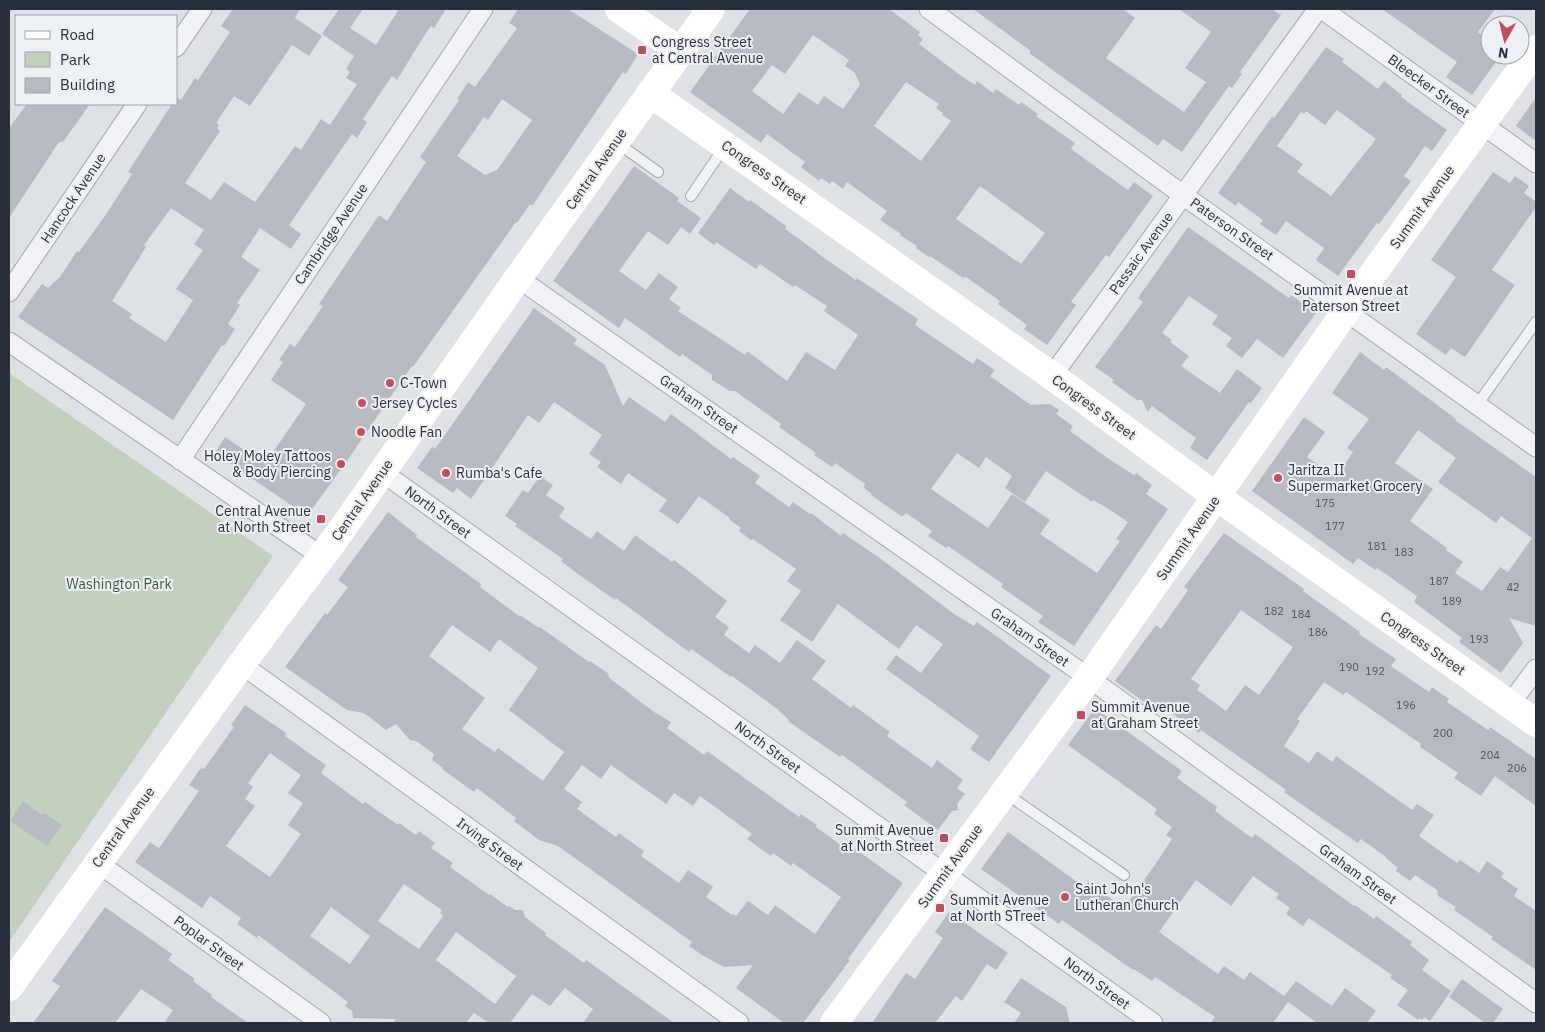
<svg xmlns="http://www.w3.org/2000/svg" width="1545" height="1032" viewBox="0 0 1545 1032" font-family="'IBM Plex Sans',sans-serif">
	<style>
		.green { fill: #c4cfc0 }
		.building { fill: #b6bbc2; fill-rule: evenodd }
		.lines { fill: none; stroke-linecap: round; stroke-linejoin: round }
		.lane-casing { stroke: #a4a8af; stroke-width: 12 }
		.street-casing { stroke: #a4a8af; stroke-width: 21 }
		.lane { stroke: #f0f2f5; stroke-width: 10 }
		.street { stroke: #f0f2f5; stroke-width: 19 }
		.secondary { stroke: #fff; stroke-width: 28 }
		.poi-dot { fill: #c04e61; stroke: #edf0f4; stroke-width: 2 }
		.labels { text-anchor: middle; stroke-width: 4; stroke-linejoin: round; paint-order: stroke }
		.number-label { font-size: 11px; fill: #4c535d }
		.poi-label { font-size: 14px; fill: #29303b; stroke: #edf0f4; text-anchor: start }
		.street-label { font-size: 14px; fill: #29303b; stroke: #edf0f4 }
		.park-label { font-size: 14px; fill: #3e5637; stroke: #edf0f4 }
	</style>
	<rect width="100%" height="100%" fill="#dee1e6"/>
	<path class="green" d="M9,373L273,556L9,942Z"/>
	<path class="building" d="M233,9H300L295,18L322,36L309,56L292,45L250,106L234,96L216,123L219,125L217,128L220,131L185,183L211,200L224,182L255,202L295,146L301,150L321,119L330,125L357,84L346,78L350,72L346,69L354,56L322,34L339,9H363L350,28L376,45L399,9H446L434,28L431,26L424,36L397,80L392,76L363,119L367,122L357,138L352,134L289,225L301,234L291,249L260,228L241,257L260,270L237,303L240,305L228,324L235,329L224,346L222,345L173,420L18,317L42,284L48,288L60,277L77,251L79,252L107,213L132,174L128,172L172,104H176L177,97L181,100L195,78L198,80L230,32L221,26ZM171,208L204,230L194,244L203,250L176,289L193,300L166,342L129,318L132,314L112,301L146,247L144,245Z
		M518,9H568L638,54L626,74L623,72L532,206L530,204L517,223L516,222L413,367L412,366L385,405L347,461L307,516L215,453L225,437L265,464L306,404L271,380L283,362L279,360L290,344L295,347L323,306L319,304L379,215L387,221L426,162L420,157L459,100L457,99L468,82L475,87L517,28L509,23ZM502,99L532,120L497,170L485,175L457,156L484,117L488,120Z
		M750,9H889L920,32L918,35L923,39L919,44L960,75L975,85L977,81L993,93L996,89L1019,105L1021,102L1038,114L1036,116L1075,143L1071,149L1128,190L1134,182L1153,196L1109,257L1106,255L1071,302L1076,305L1047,345L1024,329L1027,325L998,304L1000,301L966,277L963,278L930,256L929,257L916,248L917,246L900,235L901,234L880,220L887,211L847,182L843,189L832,181L830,184L821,178L819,181L801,167L805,162L767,134L761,143L690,92ZM813,35L849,60L845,66L855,73L860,85L843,109L824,96L818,105L799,92L783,114L752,91L772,65L785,74ZM906,82L939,104L936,108L943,113L942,115L951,121L921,161L874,126ZM980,186L1045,233L1021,264L956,219Z
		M973,9H1123L1135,18L1106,58L1184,112L1206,82L1185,68L1211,32L1179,9H1272L1281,15L1240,72L1242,74L1232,88L1229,86L1182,152L1163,139L1158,146L1029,53L1031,51Z
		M1382,9H1495L1478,32L1490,41V55H1501L1472,95L1446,77L1457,62Z
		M1326,47L1344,59L1342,62L1378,89L1384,81L1402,95L1401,97L1447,130L1432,151L1425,146L1404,176L1411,181L1379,224L1377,223L1338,276L1316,260L1324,248L1286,221L1276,235L1260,224L1263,220L1238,202L1236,206L1218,193L1272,117L1274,118ZM1337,110L1376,139L1331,196L1297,172L1303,164L1277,146L1301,112L1304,114L1306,111L1325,125Z
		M1536,97V141L1516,126Z
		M27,104H90L63,142H59L55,148L9,218V128Z
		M634,166L679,198L677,201L701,218L690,234L681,227L668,245L648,231L619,271L646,290L659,273L678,287L669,299L681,308L678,311L745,355L747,351L787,381L806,352L835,370L858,335L824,311L827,306L795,285L793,287L760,264L756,269L716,242L714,245L698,233L730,188L749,202L750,200L786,226L785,229L817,252V253L856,280L857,278L918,319L915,325L973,364L977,358L995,370L990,376L1031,405L1050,404L1059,410L1056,414L1073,426L1070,431L1106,457L1134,475L1136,473L1152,485L1146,494L1168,509L1074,646L1038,622L1043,616L1001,587L1003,584L948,546L946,548L928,536L932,531L906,513L903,516H901L871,495L872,494L864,488L865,484L835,463L832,467L814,455L816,453L779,427L781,424L735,391H730L712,380V375L682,354L680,357L625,318L619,328L553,281ZM957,453L979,468L986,457L1012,476L1005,488L1025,502L1046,471L1092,502L1093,500L1107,508L1128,522L1116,539L1120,541L1097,573L1040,534L1050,520L1012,494L988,528L931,489Z
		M1493,172L1510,183L1515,176L1529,186L1524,193L1536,202V207L1492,270L1515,285L1465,357L1451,348L1446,355L1416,334L1456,277L1431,260Z
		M1188,227L1289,298L1291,295L1316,313L1283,358L1257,339L1242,358L1226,346L1232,338L1212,324L1218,316L1189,296L1162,333L1172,340L1170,342L1189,356L1181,366L1220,393L1237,369L1262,388L1251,403L1249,402L1207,460L1190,448L1196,438L1152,406L1148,412L1142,400H1137L1112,382L1114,380L1095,367L1143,302L1138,298Z
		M534,308L577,339L574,344L605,365L623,406L629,397L665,422L671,414L731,459L733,457L760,476L755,483L789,507L793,502L810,514L811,513L841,536L843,533L881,559L954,614L974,626L977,622L1051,676L989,762L970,749L979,736L886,669L896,655L921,673L943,644L916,625L899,649L838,604L812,642L780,620L801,591L787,581L796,569L753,539L751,540L739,531L741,528L729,519L730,518L699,496L678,524L659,511L667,500L628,473L621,484L597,467L601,462L589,454L602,435L554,402L539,423L528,415L471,499L457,488L453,493L417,468L432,447L435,449Z
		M1360,352L1384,370L1386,367L1456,419L1455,420L1536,477V626L1509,618L1523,643L1501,673L1459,642L1462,638L1414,602L1417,596L1377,568L1375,570L1358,558L1353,564L1252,491L1304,417L1325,432L1307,457L1336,477L1353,452L1347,448L1369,419L1332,393ZM1418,430L1456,458L1438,482L1496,523L1501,516L1532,538L1508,572L1500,567L1482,591L1455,573L1463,562L1446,550L1447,548L1410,521L1433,489L1395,463Z
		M540,476L553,485L546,495L565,508L559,517L591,539L597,531L624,551L635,535L672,562L674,560L727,601L715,617L729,627L724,635L749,653L755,645L780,663L797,640L826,661L812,679L851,708L853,705L890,732L887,736L932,768L937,760L963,780L957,788L965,794L957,804L958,810L952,811L938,830L904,805L907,802L842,755L840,757L805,733L788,721L789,720L776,708L732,676L731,677L691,649L689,652L616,598L615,600L578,574L561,561L563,559L515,526L517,524L505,516L523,490L528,493Z
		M388,512L417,535L416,537L481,584L480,587L519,616L520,615L539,628L540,627L589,662L590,661L609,674L608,676L612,680L654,712L671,722L667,728L704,755L707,751L799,817L801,814L817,825L816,827L848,850L851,846L903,883L848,959L850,960L803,1023H784L736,988L753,965L724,967L702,955L689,946L692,942L650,912L558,846L539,840L514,821L516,818L477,788L474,792L442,769L443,768L432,760L434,754L416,741L410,740L396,724L386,730L364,713L347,710L285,667L325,613L327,615L348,587L338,580ZM452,625L490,652L499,639L538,668L509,710L564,752L543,781L498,748L495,752L462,729L485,698L429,656ZM582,765L601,779L611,765L666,804L674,793L693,806L700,796L752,834L747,839L771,856L773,853L791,866L793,863L841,897L815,934L775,905L768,915L748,901L736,916L733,914L732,915L706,897L713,887L700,878L688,870L679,883L641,856L644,851L619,833L616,837L577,809L582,802L564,789Z
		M1224,533L1304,589L1303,591L1360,632L1359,634L1396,659L1391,666L1429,692L1432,687L1449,699L1447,702L1488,730L1490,727L1536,759V806L1495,776L1481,796L1454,778L1458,773L1420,747L1421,744L1346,692L1343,695L1324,682L1297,719L1300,721L1284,746L1309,763L1317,751L1332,762L1336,756L1412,810L1417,804L1434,815L1419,836L1457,863L1460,860L1479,873L1487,861L1504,873L1501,877L1518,889L1514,896L1536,911V970L1491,939L1493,937L1454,910L1456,907L1438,896L1437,890L1415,875L1410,881L1396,871L1398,868L1386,858V857L1361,839L1358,843L1317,815L1284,792L1286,790L1201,730L1199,733L1162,706L1158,712L1115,681L1156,625L1161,629L1188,590L1184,587ZM1241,610L1293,647L1259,695L1245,685L1226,711L1197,690L1200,685L1191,679Z
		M245,705L286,733L285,736L326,765L321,773L363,804L365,802L398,825L399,823L416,835L419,831L435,843L431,848L453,863L450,867L489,895L490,894L508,907L509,906L515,910H523L525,917L546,933L545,935L584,963L586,960L674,1023H583L593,1009L565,988L550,1006L532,994L510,1023H489L474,1013L466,1023H393L396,1019L353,1018L352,1011L345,1006L348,1002L258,935L257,938L237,924L241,918L210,896L202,908L135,862L150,842L159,848L199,791L189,785L201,768L204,769L234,727L231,725ZM270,753L301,775L288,793L303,803L288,825L301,834L270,877L226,846L255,806L245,799L253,787L248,783ZM404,884L442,910L440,913L443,916L419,949L378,921ZM331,907L370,936L350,964L310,936ZM456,932L516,976L495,1004L436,960Z
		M1095,708L1182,771L1177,778L1217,807L1215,811L1252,838L1255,834L1354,906L1355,905L1374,919L1376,916L1412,942L1410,945L1429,960L1422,970L1451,991L1430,1021L1424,1017L1422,1020L1419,1018L1418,1020L1397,1005L1408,990L1390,978L1392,975L1309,918L1303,926L1286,914L1290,908L1276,898L1279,894L1253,876L1231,906L1196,880L1159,932L1218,974L1224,966L1244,980L1250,972L1284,996L1296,981L1332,1006L1345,988L1376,1011L1367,1023H1317L1288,1002L1273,1023H1211L1215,1017L1155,977L1152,981L1134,969L1133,970L1062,920L1059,924L981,869L1008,832L1084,887L1088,882L1124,908L1157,862L1172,839L1166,835L1172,827L1154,814L1157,809L1068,745Z
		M23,801L42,815L44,813L62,825L47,846L10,821Z
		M105,907L172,954L168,960L195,979L193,981L212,995L211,997L248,1023H164L173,1010L141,989L115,1023H33L60,986L52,981Z
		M949,912L1008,953L996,970L987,964L962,1001L956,996L935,1023H872L906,973L915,979L943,938L935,932Z
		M1021,978L1066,1007L1070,1023H1014L1021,1013L1004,1002Z
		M1462,979L1503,1009L1493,1023H1485L1449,997Z"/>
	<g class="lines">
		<g class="lane-casing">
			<path id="lane" d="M616,142L658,172
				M691,196L725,146
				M1477,405L1536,322
				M1005,793L1124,875"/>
		</g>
		<g class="street-casing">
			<path id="street" d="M929,9L1183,195L1536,447
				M1322,9L1536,163
				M176,47L202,9
				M518,278L1089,678L1536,1003
				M9,292L137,104
				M9,342L321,556
				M1052,376L1318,9
				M180,460L483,9
				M382,472L1153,1023
				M241,664L739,1023
				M1510,704L1536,669
				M98,863L321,1023"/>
		</g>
		<use href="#lane" class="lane"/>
		<use href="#street" class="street"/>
		<path class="secondary" d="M619,9L680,51
			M650,93L1052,376L1217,497L1536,723
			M9,987L254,647L338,535L518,278L711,9
			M834,1023L1089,678L1346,311L1536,49"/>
	</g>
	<g class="poi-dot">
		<rect x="637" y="45" width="10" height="10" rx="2.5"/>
		<rect x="1346" y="269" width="10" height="10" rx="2.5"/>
		<circle cx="390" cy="383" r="5"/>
		<circle cx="362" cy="403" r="5"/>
		<circle cx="361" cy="432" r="5"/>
		<circle cx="341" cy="464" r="5"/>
		<circle cx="446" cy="473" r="5"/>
		<circle cx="1278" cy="478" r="5"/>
		<rect x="316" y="514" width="10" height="10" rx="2.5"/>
		<rect x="1076" y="710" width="10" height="10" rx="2.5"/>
		<rect x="939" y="833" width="10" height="10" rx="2.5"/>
		<circle cx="1065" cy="897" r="5"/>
		<rect x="935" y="903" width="10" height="10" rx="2.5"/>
	</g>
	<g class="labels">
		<g class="number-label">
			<text x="1325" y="507">175</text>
			<text x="1335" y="530">177</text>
			<text x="1377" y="550">181</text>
			<text x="1404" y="556">183</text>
			<text x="1439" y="585">187</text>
			<text x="1513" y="591">42</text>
			<text x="1452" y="605">189</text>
			<text x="1274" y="615">182</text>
			<text x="1301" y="618">184</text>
			<text x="1318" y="636">186</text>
			<text x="1479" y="643">193</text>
			<text x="1349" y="671">190</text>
			<text x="1375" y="675">192</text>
			<text x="1406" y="709">196</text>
			<text x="1443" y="737">200</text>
			<text x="1490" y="759">204</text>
			<text x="1517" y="772">206</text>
		</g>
		<g class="poi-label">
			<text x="652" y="47">Congress Street<tspan x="652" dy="16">at Central Avenue</tspan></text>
			<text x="1351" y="295" text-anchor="middle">Summit Avenue at<tspan x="1351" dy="16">Paterson Street</tspan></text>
			<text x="400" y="388">C-Town</text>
			<text x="372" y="408">Jersey Cycles</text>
			<text x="371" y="437">Noodle Fan</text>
			<text x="331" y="461" text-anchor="end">Holey Moley Tattoos<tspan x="331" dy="16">&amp; Body Piercing</tspan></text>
			<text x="1288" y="475">Jaritza II<tspan x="1288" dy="16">Supermarket Grocery</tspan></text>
			<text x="456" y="478">Rumba's Cafe</text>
			<text x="311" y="516" text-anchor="end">Central Avenue<tspan x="311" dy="16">at North Street</tspan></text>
			<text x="1091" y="712">Summit Avenue<tspan x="1091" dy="16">at Graham Street</tspan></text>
			<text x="934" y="835" text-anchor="end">Summit Avenue<tspan x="934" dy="16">at North Street</tspan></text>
			<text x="1075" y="894">Saint John's<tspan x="1075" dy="16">Lutheran Church</tspan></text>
			<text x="950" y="905">Summit Avenue<tspan x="950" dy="16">at North STreet</tspan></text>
		</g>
		<g class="street-label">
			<text transform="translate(1429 86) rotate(36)" y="5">Bleecker Street</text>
			<text transform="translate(596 169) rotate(-55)" y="5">Central Avenue</text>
			<text transform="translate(764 172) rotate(35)" y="5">Congress Street</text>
			<text transform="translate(73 198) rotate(-56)" y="5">Hancock Avenue</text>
			<text transform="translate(1422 207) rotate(-54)" y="5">Summit Avenue</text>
			<text transform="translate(1232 229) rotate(35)" y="5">Paterson Street</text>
			<text transform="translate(331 234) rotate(-56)" y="5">Cambridge Avenue</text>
			<text transform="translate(1141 253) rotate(-54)" y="5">Passaic Avenue</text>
			<text transform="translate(699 404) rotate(35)" y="5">Graham Street</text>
			<text transform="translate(1094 407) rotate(36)" y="5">Congress Street</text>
			<text transform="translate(362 500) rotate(-55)" y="5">Central Avenue</text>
			<text transform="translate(438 512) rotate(36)" y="5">North Street</text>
			<text transform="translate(1188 538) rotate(-55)" y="5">Summit Avenue</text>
			<text transform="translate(1030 637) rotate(35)" y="5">Graham Street</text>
			<text transform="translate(1423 643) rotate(35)" y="5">Congress Street</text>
			<text transform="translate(768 747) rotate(36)" y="5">North Street</text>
			<text transform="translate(123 827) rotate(-54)" y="5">Central Avenue</text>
			<text transform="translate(490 844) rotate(36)" y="5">Irving Street</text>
			<text transform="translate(950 866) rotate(-54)" y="5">Summit Avenue</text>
			<text transform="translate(1358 874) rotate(36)" y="5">Graham Street</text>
			<text transform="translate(209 943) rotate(36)" y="5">Poplar Street</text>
			<text transform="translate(1097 983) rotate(36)" y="5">North Street</text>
		</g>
		<g class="park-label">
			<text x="119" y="589">Washington Park</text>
		</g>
	</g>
	<rect width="1545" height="1032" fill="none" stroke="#29303b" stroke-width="20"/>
	<rect x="15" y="15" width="162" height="90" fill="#edf0f4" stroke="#9fa3aa"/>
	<rect x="25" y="31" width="25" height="8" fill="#ffffff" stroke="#9fa3aa"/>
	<text x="60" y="40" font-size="15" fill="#29303b">Road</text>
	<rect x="25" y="52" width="25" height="15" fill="#c4cfc0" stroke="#9fa3aa"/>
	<text x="60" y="65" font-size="15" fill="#29303b">Park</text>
	<rect x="25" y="78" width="25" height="15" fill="#b6bbc2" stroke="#9fa3aa"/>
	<text x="60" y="90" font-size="15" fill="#29303b">Building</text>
	<g transform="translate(1505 40) rotate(188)"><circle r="24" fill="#edf0f4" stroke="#9fa3aa"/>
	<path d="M0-4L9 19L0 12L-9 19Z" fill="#c04e61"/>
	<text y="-8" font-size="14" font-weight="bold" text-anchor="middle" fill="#29303b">N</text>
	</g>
</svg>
